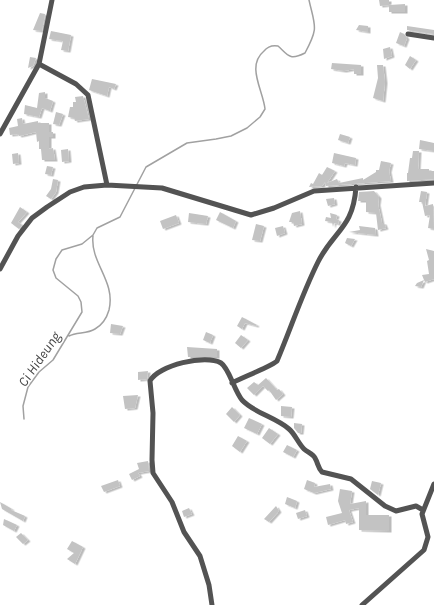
<svg xmlns="http://www.w3.org/2000/svg" width="434" height="605" viewBox="0 0 434 605" font-family="Karla,sans-serif">
	<style>
		.lines { fill: none; stroke-linecap: round; stroke-linejoin: round }
		.stream { stroke: #a1a1a1; stroke-width: 1.5 }
		.building { fill: #c3c3c3; filter: url(#shadow) }
		.minor { stroke: #535353; stroke-width: 5 }
		.labels { text-anchor: middle; stroke-width: 3; stroke-linejoin: round; paint-order: stroke }
		.water-label { font-size: 14px; font-style: italic; fill: #424242; stroke: #fff }
	</style>
	<defs>
		<filter id="shadow"><feDropShadow dx="2.5" dy="1.5" stdDeviation="0" flood-color="#0004"/></filter>
	</defs>
	<rect width="100%" height="100%" fill="#fff"/>
	<g class="lines">
		<path class="stream" d="M69,336C77,332 87,334 95,329C102,325 107,317 109,310C116,281 90,263 93,236
			M24,419L23,406L28,387L39,372L53,360L82,312L81,302L78,296L56,278L53,270L56,259L62,250L82,244L93,235L97,228L120,217L146,167L187,143L216,139L231,136L247,128L260,117L265,109C263,90 246,66 264,51C268,46 272,45 278,46C288,55 289,61 305,53C319,27 315,27 309,0"/>
	</g>
	<path class="building" d="M379,0H389V5L405,4V12H389V5L380,6Z
		M40,13L45,14L42,31L33,30Z
		M359,25L368,26V32L356,30Z
		M407,26L434,30V34L407,30Z
		M51,31L71,35L68,51L61,50L63,41L49,39Z
		M400,32L404,34L407,38L404,46L396,43Z
		M390,47L392,56L384,59L383,49Z
		M410,56L416,60L410,69L405,65Z
		M30,57L36,58L33,66L28,68Z
		M332,63L361,65V74H354V69L344,71L331,69Z
		M377,65H383L385,82L383,101L373,98L378,78Z
		M92,79L116,84L114,89L109,87L107,96L89,90Z
		M45,92V98L53,101L50,111L42,108L39,117L24,114L25,105L37,108L39,93Z
		M83,96L89,119L75,121L74,118L68,117L70,107H73V102H76L75,97Z
		M56,112L63,114L59,125L53,124Z
		M22,118L23,124L38,121V123H49V132H53V137H49V149L53,148L55,160H42L41,149H39V141L37,142L36,132L24,135L19,136L18,134L10,135L9,128L18,126L17,119Z
		M340,134L350,137L348,143L338,140Z
		M420,140L434,143V151L419,149Z
		M68,149L69,161L62,162L61,150Z
		M413,151H419L418,169H429V171H434V179L407,181V173H408L410,158H412Z
		M18,153L19,163L13,164L12,154Z
		M334,153L356,158L355,165L345,163L344,166L332,163Z
		M381,161L391,163L389,171L391,181L326,186L325,182L322,186L309,187L311,183L313,184L319,173L322,175L327,167L335,171L327,183L337,179L339,183L363,178V180L376,172V170H379Z
		M47,166L53,167L51,175L45,174Z
		M53,179L58,180L56,192L51,199L46,196L51,189Z
		M374,191L379,197L378,204L382,223H384L386,228L378,230L376,213L366,212V201H358L359,192Z
		M421,191L427,192L425,206L433,204L434,229L428,228L430,215L425,216L422,202H419Z
		M334,198L335,204L328,206L326,199Z
		M20,207L27,212L18,222L22,225L19,229L11,223Z
		M300,211L302,224L294,226L293,222H289L292,213Z
		M220,212L236,221L233,228L216,220Z
		M189,213L208,216L206,224L188,222Z
		M330,213L337,215L336,219L339,220L338,224L334,223L333,227L332,222L325,221L326,217L331,218Z
		M176,215L179,223L163,229L160,221Z
		M256,224L264,226L260,241L252,240Z
		M283,226L285,233L277,236L275,228Z
		M359,226L375,228L376,235L349,232L360,230Z
		M347,238L355,239L351,246L345,243Z
		M426,249L434,251V279L425,282L424,280L421,287L415,286L417,283L424,280L422,275L429,274L427,261L429,260Z
		M242,317L257,325L256,326L245,323L242,329L237,326Z
		M111,324L123,326L120,334L110,333Z
		M206,332L213,335L210,343L203,340Z
		M241,335L248,340L241,348L235,343Z
		M187,347L217,349V357H188Z
		M148,371L147,379L138,380V372Z
		M266,378L277,390L279,389L283,394L276,400L269,390L268,391L263,386L254,395L247,388L254,382L258,385Z
		M138,395L135,408L125,409L123,396Z
		M281,406L292,407L291,417L281,416Z
		M232,407L240,415L234,422L226,414Z
		M249,418L262,424L257,434L244,428Z
		M294,423L302,424L301,433H298L294,428Z
		M269,428L278,434L270,444L262,438Z
		M238,436L247,441L240,452L232,446Z
		M287,445L297,450L293,457L283,452Z
		M148,461L149,471L138,473L140,476L132,480L129,474L139,469L137,463Z
		M118,480L120,486L104,492L101,486Z
		M307,480L315,483L314,487L330,484L331,489L314,493L304,489Z
		M372,481L381,483L378,495L370,489Z
		M340,489L352,491L350,504L366,501V515H389V531L359,530V508L349,510L353,522L346,524L345,520L328,525L326,517L342,513L338,501Z
		M287,497L297,501L295,508L285,504Z
		M0,502L12,509L11,510L25,516L23,521L2,509Z
		M276,506L279,511L269,522L264,519Z
		M189,508L192,514L184,517L182,511Z
		M305,510L307,516L298,519L296,513Z
		M4,519L17,525L14,531L3,525Z
		M21,533L28,540L23,544L16,537Z
		M72,541L83,547L75,564L67,559L74,553L67,549Z"/>
	<g class="lines">
		<path class="minor" d="M408,34L434,38
			M39,64L76,84L88,95L107,185
			M0,134L39,64L52,0
			M0,269L18,236L32,218L47,207L70,192L84,187L107,185L162,188L251,215L274,208L314,191L434,183
			M232,383C239,379 274,365 277,361C291,328 302,294 318,262C334,230 353,229 356,187
			M212,605L209,585L200,556L184,532L172,502L153,473L152,460L153,413L150,381C158,365 206,354 221,363C229,368 234,390 242,400C254,413 275,417 289,429C295,434 298,443 304,449C307,452 313,454 315,458C318,463 318,468 322,472L351,479L385,506L396,511L416,506L423,510
			M362,605L424,550L428,537L422,514L434,484"/>
	</g>
	<g class="labels">
		<g class="water-label">
			<text transform="translate(39 359) rotate(-55)" y="5">Ci Hideung</text>
		</g>
	</g>
</svg>
